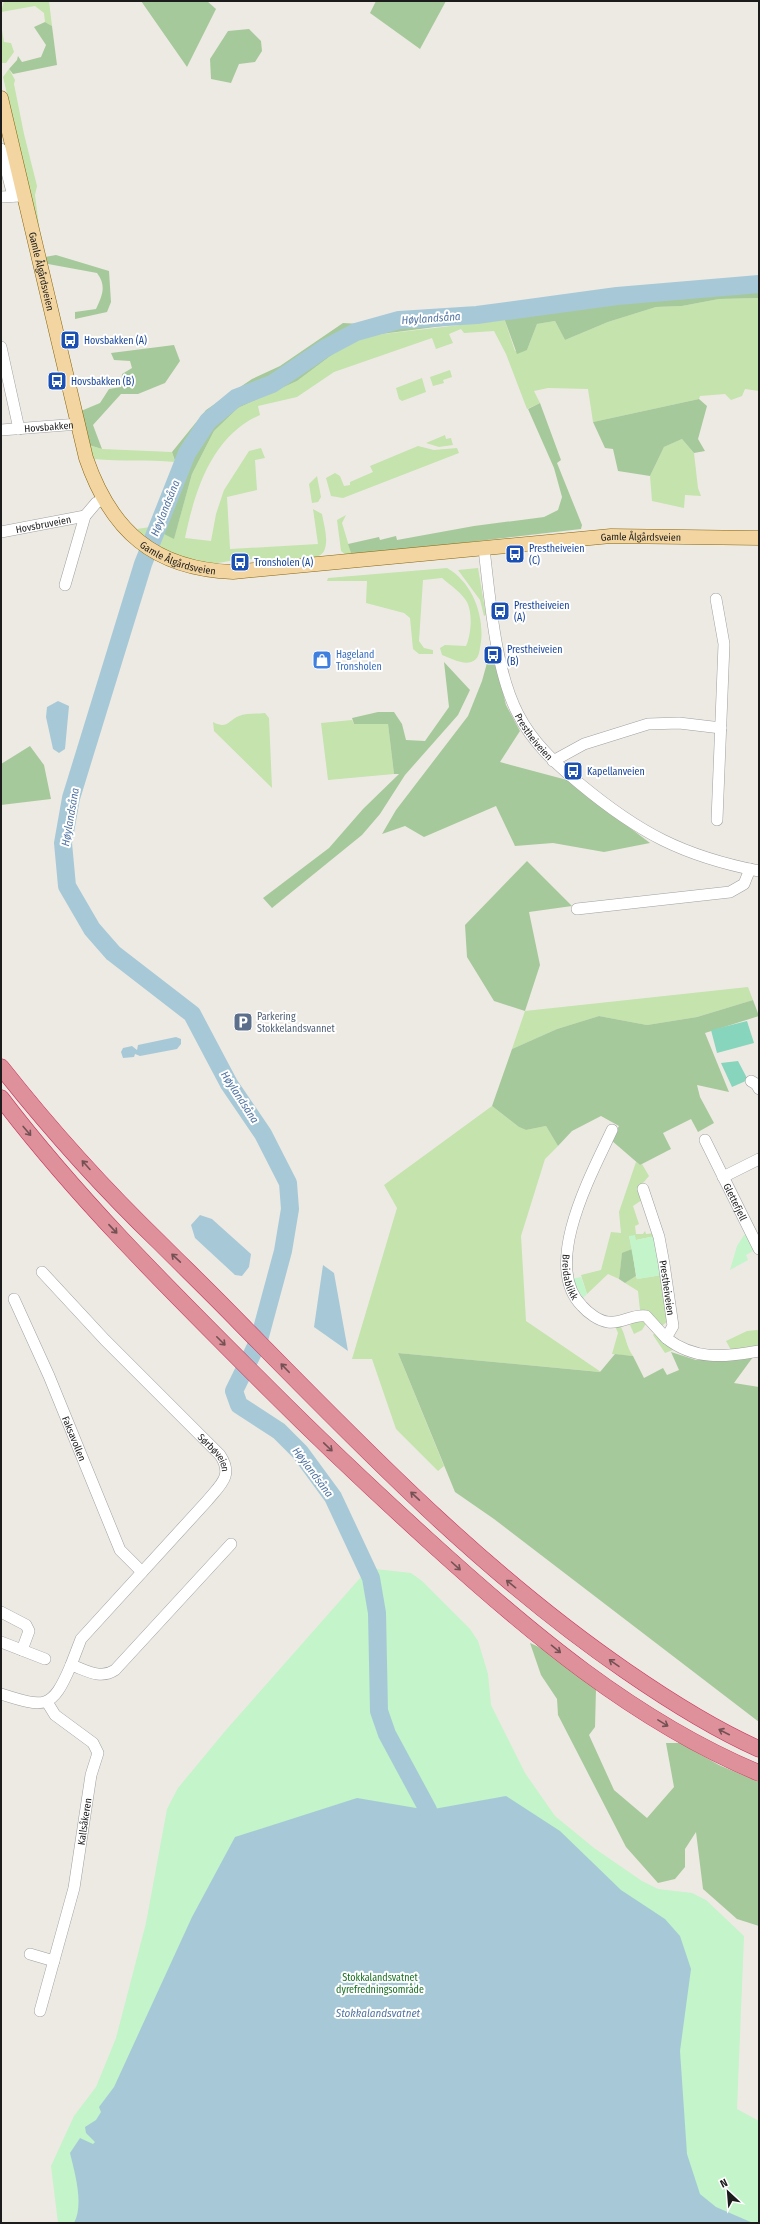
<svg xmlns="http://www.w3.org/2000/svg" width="760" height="2224" viewBox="0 0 760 2224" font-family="'Fira Sans Condensed',sans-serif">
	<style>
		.grass { fill: #c4e3ad }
		.forest { fill: #a6c99b }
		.park { fill: #c3f4ca }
		.pitch { fill: #87d5bc }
		.water { fill: #a7c9d7 }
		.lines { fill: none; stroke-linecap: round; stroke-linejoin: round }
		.river { stroke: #a7c9d7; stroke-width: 18 }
		.minor-casing { stroke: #a0a0a0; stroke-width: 12 }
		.major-casing { stroke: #88660d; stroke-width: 15 }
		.highway-casing { stroke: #c8335d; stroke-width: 17 }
		.minor { stroke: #fff; stroke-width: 11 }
		.major { stroke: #f3d5a1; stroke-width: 14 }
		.highway { stroke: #de919a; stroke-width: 16 }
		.oneway { stroke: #735155 }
		.labels { text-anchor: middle; stroke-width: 4; stroke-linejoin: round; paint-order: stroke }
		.street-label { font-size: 10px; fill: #1c1c1c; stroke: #fff }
		.transit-label { font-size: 10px; fill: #164399; stroke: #fff; text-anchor: start }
		.shop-label { font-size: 10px; fill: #366cbe; stroke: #fff; text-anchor: start }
		.service-label { font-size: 10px; fill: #4e5e75; stroke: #fff; text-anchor: start }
		.park-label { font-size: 10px; fill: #157022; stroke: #fff }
		.water-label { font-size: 11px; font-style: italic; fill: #5275a3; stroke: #fff }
	</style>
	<rect width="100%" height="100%" fill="#edeae3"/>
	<path class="grass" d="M4,1H49L52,26L45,22L44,13L35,6L1,12Z
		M1,24L4,42L11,43L14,52L6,63H1Z
		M9,69L15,80L14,84L24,134L37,186L35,195L40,234L3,77Z
		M759,298V391L745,389L742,396L731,400L725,394L700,396L699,399L593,422L588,389L548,388L534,391L540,403L527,409L506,354L494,331L464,333L461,329L449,334L453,343L436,349L432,338L334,372L297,397L258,406L260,415C212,436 195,490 185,538L211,541L216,514L224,490L249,451L261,448L265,458L255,460L257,490L227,497L230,549L318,544L313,509L322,514C324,526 329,540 324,551C318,565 259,559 244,559V555L236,556L237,560C227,561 215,564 206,564C184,562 151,545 137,529L150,527L174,538L192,474L214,431L238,408L297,381L341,348L366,336L460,325L504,318L515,351L527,350L537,324L555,321L565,340L608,322L656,307L682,306L719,299Z
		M450,370L452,377L443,380L444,383L433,386L430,377Z
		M422,378L426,392L402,401L399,399L396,388Z
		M445,435L446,439L451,438L453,445L439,447L426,443Z
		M682,439L694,453L698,488L701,496L685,495L684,508L652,501L650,476L664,447Z
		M89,445L102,449L172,452L175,462C148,459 121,462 94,459Z
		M418,446L434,450L457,448L459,453L343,498L331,496L326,478L335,473L340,476L344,486L350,485V482L373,472L370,466Z
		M317,476L321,497L318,502L312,503L309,484Z
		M346,515L342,523L352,556L346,555L341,551L337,520Z
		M447,568C474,583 486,620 480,648C479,654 478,660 471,662C463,665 450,658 442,655L440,648L445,645L466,646C471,635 473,614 467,602C462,593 450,585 442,578L423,580L419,641L424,648L433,650V654H419L413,649L410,618L404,613L366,603L367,581H327L328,578Z
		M478,568L486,615L484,616L480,600L458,570Z
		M265,713L269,718L272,788L214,731L213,722C228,730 228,720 239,716C246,713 257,714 265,713Z
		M352,720L354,724H388L394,774L328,780L321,723Z
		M748,987L753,1000L697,1017L647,1025L599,1016L557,1029L512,1049L525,1011Z
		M492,1106L519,1127L526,1130L546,1126L558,1146L545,1159L521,1236L526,1321L601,1372L398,1353L444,1466L438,1471L396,1429L372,1359H352L397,1208L384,1185Z
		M636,1162L640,1165L642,1164L649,1176L638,1189L642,1200L633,1206L639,1224L635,1226L636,1234H643L645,1231L646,1234L655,1233V1236L636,1240L629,1236L632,1249L622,1254L619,1279L608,1274L587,1294L581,1275L601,1270L611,1232L621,1233L619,1212Z
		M662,1275L668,1321L663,1325H659L655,1317L640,1310L638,1291L625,1283L636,1276L637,1279Z
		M637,1320L647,1322L642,1330L634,1334L630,1325Z
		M615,1326L621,1327C626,1337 626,1346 633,1356L612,1354L618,1333Z
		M757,1330L759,1331V1347L731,1350L726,1341L747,1331Z
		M655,1332L673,1350L665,1353L653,1335Z"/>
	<path class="forest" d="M141,1H207L216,9L187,67Z
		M376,1H446L420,49L370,13Z
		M45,22L52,26L57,65L13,74L9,69L17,60L18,56L22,62L41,57L46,45L34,27Z
		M249,29L261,41L262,51L255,62L239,64L231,83L211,79L210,59L228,31Z
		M56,255L109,271L111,302L107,312L75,319V312L96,309C102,296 107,286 97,273L48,264L45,257Z
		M759,277V298L719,299L682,306L656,307L608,322L565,340L555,321L537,324L527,350L517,354L504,318L366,336L341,348L297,381L238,408L214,431L192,474L174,539L150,527L177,467L172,452L206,410L252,379L280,366L343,323L362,324L489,307Z
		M174,345L180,361L165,383L138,394H121L93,425L102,449L89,445L81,411L100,403L109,389L121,387L122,374L132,368L130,361L114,360L111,353Z
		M699,399L707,406L698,439L705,451L694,453L682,439L664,447L650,476L618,471L613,449L605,448L593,422Z
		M540,403L561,460L557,463L582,525L581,529L352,556L348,544L379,537L380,540L396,536L397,540L474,526L544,517L558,510L562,497L554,468L528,409Z
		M490,652L497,668L506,705L520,731L500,762L567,780L650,843L604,852L553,843L515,846L496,806L424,837L405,826L382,834L396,810L468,716L482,681Z
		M444,662L470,690L458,715L405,775L380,814L362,835L272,908L263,898L329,848L363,809L399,774H394L388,724H354L352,718L378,712H394L402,724L406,740L425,741L449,707Z
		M30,746L44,765L51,799L1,805V764Z
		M527,861L572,906L529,912L540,965L525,1011L494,1001L467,957L465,925Z
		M753,1000L759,1016L705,1033L729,1092L697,1085L700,1097L714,1123L698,1132L691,1119L663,1133L671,1149L640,1165L611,1140L619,1126L601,1116L572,1131L558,1146L546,1126L526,1130L519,1127L492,1106L512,1049L557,1029L599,1016L647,1025L697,1017Z
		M632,1249L636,1276L625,1283L619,1279L622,1253Z
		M671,1352L696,1360L753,1357L734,1383L759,1387V1722L494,1519L455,1492L398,1353L600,1372L615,1354L633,1356L644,1378L663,1368L667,1375L679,1370Z
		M530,1643L550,1652L596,1689L595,1727L589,1735L614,1790L647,1818L674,1787L666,1743H680L719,1765L759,1782V1926L737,1919L703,1889L696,1832L685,1849V1867L675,1879L658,1883L626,1847L558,1715L557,1699L541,1675Z"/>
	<path class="park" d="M747,1234L755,1250L746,1255L748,1260L730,1270L737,1246L744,1235Z
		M635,1235L636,1240L655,1236L662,1275L637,1279L629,1236Z
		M581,1277L587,1294L583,1298L571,1279Z
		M375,1569L411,1573L422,1581L470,1629L478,1641L488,1674L491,1705L525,1773L555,1816L594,1848L642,1881L658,1889L692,1893L706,1900L744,1936L737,2109L759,2121V2223H58L51,2166L74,2116L96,2087L116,2038L146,1923L167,1809L178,1788L226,1730L361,1577Z"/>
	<path class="pitch" d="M747,1021L754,1043L717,1053L711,1030Z
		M738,1061L748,1080L732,1087L721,1063Z"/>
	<path class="water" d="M58,701L69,706L65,749L59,753L53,749L46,717L47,707Z
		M176,1037L181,1039V1044L177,1049L140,1056L135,1054L134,1057L123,1058L121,1052L123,1048L132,1046L137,1050L138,1045Z
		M200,1215L212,1219L251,1254L249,1267L242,1276L235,1275L195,1238L191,1225Z
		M323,1265L334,1273L348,1351L314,1327Z
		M506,1796L560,1831L621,1890L665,1919L680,1936L691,1969L680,2051L687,2154L700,2194L716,2207L753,2223H74C84,2204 75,2174 70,2153L80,2138L93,2144L95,2142L86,2133L85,2127L96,2120L101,2112L99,2107L114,2087L192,1917L235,1837L357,1798L428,1810Z"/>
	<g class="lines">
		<path class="river" d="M428,1810L387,1734L379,1711L377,1613L371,1578L333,1497L300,1452L279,1431L239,1405L234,1391L259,1340L283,1251L290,1209L288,1183L263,1134L229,1084L192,1014L113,953L92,929L67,886L63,843L71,798L143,564L187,453L208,421L236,398L272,384L324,349L356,332L399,320L477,315L617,296L759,284"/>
		<g class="minor-casing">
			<g id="minor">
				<path d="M1,149L13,196"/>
				<path d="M1,197L20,196"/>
				<path d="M1,347L19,429"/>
				<path id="s1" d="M1,430L79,424"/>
				<path id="s2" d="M1,532L85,516"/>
				<path id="s3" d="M484,549C490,598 495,670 518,714C533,743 555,763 579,783C639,833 683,856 759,871"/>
				<path d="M65,585L85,516L96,503L103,499"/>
				<path d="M716,599L724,644L717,820"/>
				<path d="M553,761L584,744L648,724L679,723L721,728"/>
				<path d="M577,909L730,892L744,884L750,869"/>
				<path d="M751,1081L756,1084L759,1089"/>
				<path id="s4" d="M612,1130C592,1173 541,1265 582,1306C588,1313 599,1321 608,1322C622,1324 632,1314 646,1316L666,1338"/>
				<path id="s5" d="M705,1140L759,1249"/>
				<path d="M723,1177L759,1159"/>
				<path id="s6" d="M643,1189L659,1237L664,1264L673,1326L666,1338C695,1361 725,1357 759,1351"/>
				<path id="s7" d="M42,1272L105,1340L220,1455C234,1476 220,1485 207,1501L81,1639L71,1665"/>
				<path id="s8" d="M14,1299L49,1376L120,1550L142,1572"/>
				<path d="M1,1612L26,1625L29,1631L22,1650"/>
				<path d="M1,1642L45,1659"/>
				<path d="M1,1694C45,1708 52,1710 71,1665C86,1670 100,1680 115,1670L231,1544"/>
				<path d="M30,1954L54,1961"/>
				<path id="s9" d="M40,2011L74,1888L91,1775L98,1753L93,1743L55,1715L47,1702"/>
			</g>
		</g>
		<g class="major-casing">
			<g id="major">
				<path id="s10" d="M1,98L86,458C111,531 154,569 233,572L611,536L759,538"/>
			</g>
		</g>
		<g class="highway-casing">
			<path id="highway" d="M1,1067C50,1129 103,1188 160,1243C187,1270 214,1296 240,1323C361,1446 483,1573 626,1671C668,1700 712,1728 759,1749
				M1,1098C81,1203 176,1296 269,1389C321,1441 374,1491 429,1541C528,1631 634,1721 759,1773"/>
		</g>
		<use href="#minor" class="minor"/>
		<use href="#major" class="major"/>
		<use href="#highway" class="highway"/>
	</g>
	<defs><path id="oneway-shaft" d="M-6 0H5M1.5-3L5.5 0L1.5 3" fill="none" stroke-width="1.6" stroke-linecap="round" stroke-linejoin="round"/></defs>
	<g class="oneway">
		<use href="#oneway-shaft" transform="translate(27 1131) rotate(50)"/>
		<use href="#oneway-shaft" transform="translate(86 1165) rotate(-132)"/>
		<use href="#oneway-shaft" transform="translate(113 1229) rotate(47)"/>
		<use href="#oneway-shaft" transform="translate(176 1258) rotate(-137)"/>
		<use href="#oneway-shaft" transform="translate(221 1341) rotate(45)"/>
		<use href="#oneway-shaft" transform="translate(285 1368) rotate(-134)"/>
		<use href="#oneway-shaft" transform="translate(328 1447) rotate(44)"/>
		<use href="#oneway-shaft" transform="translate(415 1496) rotate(-137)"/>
		<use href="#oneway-shaft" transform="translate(456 1566) rotate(42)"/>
		<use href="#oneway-shaft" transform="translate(511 1584) rotate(-141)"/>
		<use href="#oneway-shaft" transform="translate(556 1649) rotate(39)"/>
		<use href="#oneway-shaft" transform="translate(614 1663) rotate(-145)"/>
		<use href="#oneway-shaft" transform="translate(663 1723) rotate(31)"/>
		<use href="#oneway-shaft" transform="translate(724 1732) rotate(-153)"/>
	</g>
	<defs>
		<g id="bus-square" transform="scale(1)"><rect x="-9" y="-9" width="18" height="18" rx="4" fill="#1a4fb4" stroke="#fff"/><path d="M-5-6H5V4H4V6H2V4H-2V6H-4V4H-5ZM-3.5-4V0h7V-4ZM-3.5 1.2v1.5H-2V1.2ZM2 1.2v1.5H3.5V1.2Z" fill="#fff"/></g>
		<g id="shop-square" transform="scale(1)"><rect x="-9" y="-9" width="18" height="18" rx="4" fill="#3f7fe0" stroke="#fff"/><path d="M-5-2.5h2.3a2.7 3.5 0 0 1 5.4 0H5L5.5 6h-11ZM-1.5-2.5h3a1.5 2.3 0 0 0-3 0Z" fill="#fff"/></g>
		<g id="parking-square" transform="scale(1)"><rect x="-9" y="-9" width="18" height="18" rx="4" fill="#5c6f8a" stroke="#fff"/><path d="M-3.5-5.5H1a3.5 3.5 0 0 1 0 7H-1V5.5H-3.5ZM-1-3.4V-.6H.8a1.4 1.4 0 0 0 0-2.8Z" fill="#fff"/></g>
	</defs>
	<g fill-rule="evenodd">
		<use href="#bus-square" x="70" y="340"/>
		<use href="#bus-square" x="57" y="381"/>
		<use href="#bus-square" x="515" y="554"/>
		<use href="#bus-square" x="240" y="562"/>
		<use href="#bus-square" x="500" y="611"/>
		<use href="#bus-square" x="493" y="655"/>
		<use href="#shop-square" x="322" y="660"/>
		<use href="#bus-square" x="573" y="771"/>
		<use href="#parking-square" x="243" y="1022"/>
	</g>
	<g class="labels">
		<g class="street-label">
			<text dy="4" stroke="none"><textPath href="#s10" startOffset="178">Gamle Ålgårdsveien</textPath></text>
			<text dy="4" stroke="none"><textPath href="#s1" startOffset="48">Hovsbakken</textPath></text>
			<text dy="4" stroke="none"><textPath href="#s2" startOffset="43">Hovsbruveien</textPath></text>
			<text dy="4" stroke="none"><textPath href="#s10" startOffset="980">Gamle Ålgårdsveien</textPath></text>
			<text dy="4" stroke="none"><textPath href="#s10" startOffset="513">Gamle Ålgårdsveien</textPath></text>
			<text dy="4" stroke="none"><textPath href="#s3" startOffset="197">Prestheiveien</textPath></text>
			<text dy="4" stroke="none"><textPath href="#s5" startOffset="69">Glettefjell</textPath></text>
			<text dy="4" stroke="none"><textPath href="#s4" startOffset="156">Breidablikk</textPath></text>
			<text dy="4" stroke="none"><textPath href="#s6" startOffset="102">Prestheiveien</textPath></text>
			<text dy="4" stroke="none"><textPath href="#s8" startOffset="152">Faksavollen</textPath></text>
			<text dy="4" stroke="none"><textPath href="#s7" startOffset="250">Sørbøveien</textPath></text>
			<text dy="4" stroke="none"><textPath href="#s9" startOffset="195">Kallsåkeren</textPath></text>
		</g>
		<g class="transit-label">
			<text x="84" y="344">Hovsbakken (A)</text>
			<text x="71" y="385">Hovsbakken (B)</text>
			<text x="529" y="552">Prestheiveien<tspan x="529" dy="12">(C)</tspan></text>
			<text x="254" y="566">Tronsholen (A)</text>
			<text x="514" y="609">Prestheiveien<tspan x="514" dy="12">(A)</tspan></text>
			<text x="507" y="653">Prestheiveien<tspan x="507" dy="12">(B)</tspan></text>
			<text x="587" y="775">Kapellanveien</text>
		</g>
		<g class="shop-label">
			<text x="336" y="658">Hageland<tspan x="336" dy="12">Tronsholen</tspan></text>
		</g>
		<g class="service-label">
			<text x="257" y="1020">Parkering<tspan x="257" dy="12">Stokkelandsvannet</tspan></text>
		</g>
		<g class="park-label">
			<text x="380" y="1981">Stokkalandsvatnet<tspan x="380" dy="12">dyrefredningsområde</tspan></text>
		</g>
		<g class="water-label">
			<text transform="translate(431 318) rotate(-4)" y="4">Høylandsåna</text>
			<text transform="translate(165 508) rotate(-68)" y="4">Høylandsåna</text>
			<text transform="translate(70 817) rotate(-80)" y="4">Høylandsåna</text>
			<text transform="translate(240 1097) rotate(57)" y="4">Høylandsåna</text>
			<text transform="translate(313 1472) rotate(53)" y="4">Høylandsåna</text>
			<text x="378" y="2017">Stokkalandsvatnet</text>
		</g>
	</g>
	<rect width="760" height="2224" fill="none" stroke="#1c1c1c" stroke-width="4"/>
	<g transform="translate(728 2192) rotate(334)" stroke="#ffffff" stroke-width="3" paint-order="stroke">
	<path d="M0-3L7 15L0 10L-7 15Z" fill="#1c1c1c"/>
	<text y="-6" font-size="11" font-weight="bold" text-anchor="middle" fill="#1c1c1c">N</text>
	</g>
</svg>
